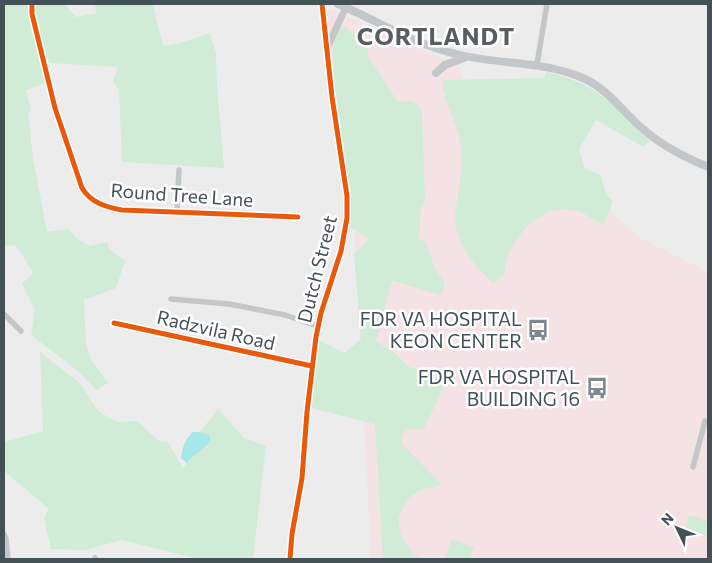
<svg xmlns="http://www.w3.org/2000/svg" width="712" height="563" viewBox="0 0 712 563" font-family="Commissioner,sans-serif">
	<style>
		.medical { fill: #f4e2e4 }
		.green { fill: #d0ecd6 }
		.water { fill: #a6e7e9 }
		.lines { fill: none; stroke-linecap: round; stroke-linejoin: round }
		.minor { stroke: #c3c7c8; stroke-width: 5.5 }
		.tertiary { stroke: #c3c7c8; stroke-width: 7 }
		.secondary { stroke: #c3c7c9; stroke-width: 8 }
		.cycleway-casing { stroke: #fff; stroke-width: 8 }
		.cycleway { stroke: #e8590c; stroke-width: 5 }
		.labels { text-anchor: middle; stroke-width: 5; stroke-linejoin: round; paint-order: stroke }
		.street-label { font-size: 19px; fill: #445258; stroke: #fff }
		.poi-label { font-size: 19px; fill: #445258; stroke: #fff; text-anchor: end }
		.district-label { font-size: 24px; font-weight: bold; letter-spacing: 1px; fill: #585d60; stroke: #fff }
	</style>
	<rect width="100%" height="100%" fill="#edecec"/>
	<path class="medical" d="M329,9L459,66L477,120L576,181L639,237L708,272V559H371L354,218L326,19Z"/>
	<path class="green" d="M4,4H27L45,83L26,90L31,110L28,113L33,158L47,232L69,229L76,238L89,246L107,242L109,249L125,261L116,288L84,300L86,344L91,359L108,383L96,390L79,372L31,335L35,310L22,284L33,273L18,248L14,245L8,246L4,244Z
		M35,4H65L76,17L96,13L95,4H153L163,46L180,43L210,33L216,53L217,86L224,168L122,162L119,90L113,81L118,67L49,63L37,26Z
		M343,26L347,27L349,31L354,33L357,39L364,40L369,46L367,55L398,102C409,100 415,100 422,110L425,201L421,208L419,239L426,243L435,269L445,283L441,296L392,280L376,341L396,354L409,367L440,376L444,387L423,430L405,429L401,443L442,485L420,490L407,499L398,520L401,535L413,554L424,559H383L375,424L311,408L319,340L344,353L361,339L354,254L369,238L349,227L350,196L332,63C333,50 334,36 343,26Z
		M546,72C597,83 615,106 650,141L643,147L596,120L579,149L585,169L601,175C603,184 605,195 613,201L603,225C593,219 583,212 572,210C545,203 513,235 507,260C505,264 505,270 504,275L493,283C471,262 451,239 456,207C459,188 463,168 461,149C459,129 449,109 443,90V80L544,78Z
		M40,352L80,383L98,411L117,422L137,421L159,441L168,442L183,468L197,450L207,445L210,436L200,432L218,409L244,438L266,446L253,559H198L122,540L85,550L51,549L44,518L49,509L4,471V442L43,431Z
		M689,515L708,521V536L685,530Z
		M451,539L474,547L470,559H445Z"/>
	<path class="water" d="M193,432H200L210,436V441C204,450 194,453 187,463L181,458C183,447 184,440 193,432Z"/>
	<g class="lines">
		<path class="minor" d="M32,4V14L55,108L82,188C91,203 106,207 122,210L298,217
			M537,64L547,4
			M177,212L179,170
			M171,299L229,304L285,315L318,326
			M4,314L21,331
			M114,323L312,366
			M693,467L705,421
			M4,534L6,539L8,559
			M95,558L96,559"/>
		<path class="tertiary" d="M328,46L346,7
			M290,559L292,534L302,478L307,412L316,337L321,313L341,251L347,218V196L332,97L322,4"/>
		<path class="secondary" d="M338,4C378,21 414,44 456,54C498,65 542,60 583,78C608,89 623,112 643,129C662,146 684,157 708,167
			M436,73L445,65L466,57"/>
		<g class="cycleway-casing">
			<path id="cycleway" d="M32,4V14L55,108L82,188C91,203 106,207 122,210L298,217
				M114,323L312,366
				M290,559L292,534L302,478L307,412L316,337L321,313L341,251L347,218V196L332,97L322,4"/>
		</g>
		<use href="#cycleway" class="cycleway"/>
	</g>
	<defs>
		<g id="bus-bare" transform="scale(1.725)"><path d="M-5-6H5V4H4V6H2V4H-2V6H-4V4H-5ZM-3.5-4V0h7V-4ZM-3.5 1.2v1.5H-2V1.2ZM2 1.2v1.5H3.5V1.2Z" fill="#7f888c" stroke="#fff" stroke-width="2.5" paint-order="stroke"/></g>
	</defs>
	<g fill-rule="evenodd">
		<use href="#bus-bare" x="538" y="330"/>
		<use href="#bus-bare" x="597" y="388"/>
	</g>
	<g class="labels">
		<g class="street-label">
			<text transform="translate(182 195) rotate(4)" y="7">Round Tree Lane</text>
			<text transform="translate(317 269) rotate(-76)" y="7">Dutch Street</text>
			<text transform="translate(216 330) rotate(13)" y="7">Radzvila Road</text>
		</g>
		<g class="poi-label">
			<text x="522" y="326">FDR VA HOSPITAL<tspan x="522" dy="22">KEON CENTER</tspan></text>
			<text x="580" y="384">FDR VA HOSPITAL<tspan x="580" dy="22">BUILDING 16</tspan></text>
		</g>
		<g class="district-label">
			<text x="436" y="45">CORTLANDT</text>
		</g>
	</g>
	<rect width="712" height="563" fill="none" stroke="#445258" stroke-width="10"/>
	<g transform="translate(677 528) rotate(313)" stroke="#ffffff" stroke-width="4" paint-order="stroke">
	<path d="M0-4L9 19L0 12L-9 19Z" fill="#445258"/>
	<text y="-8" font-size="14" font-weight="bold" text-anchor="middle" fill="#445258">N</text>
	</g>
</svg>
